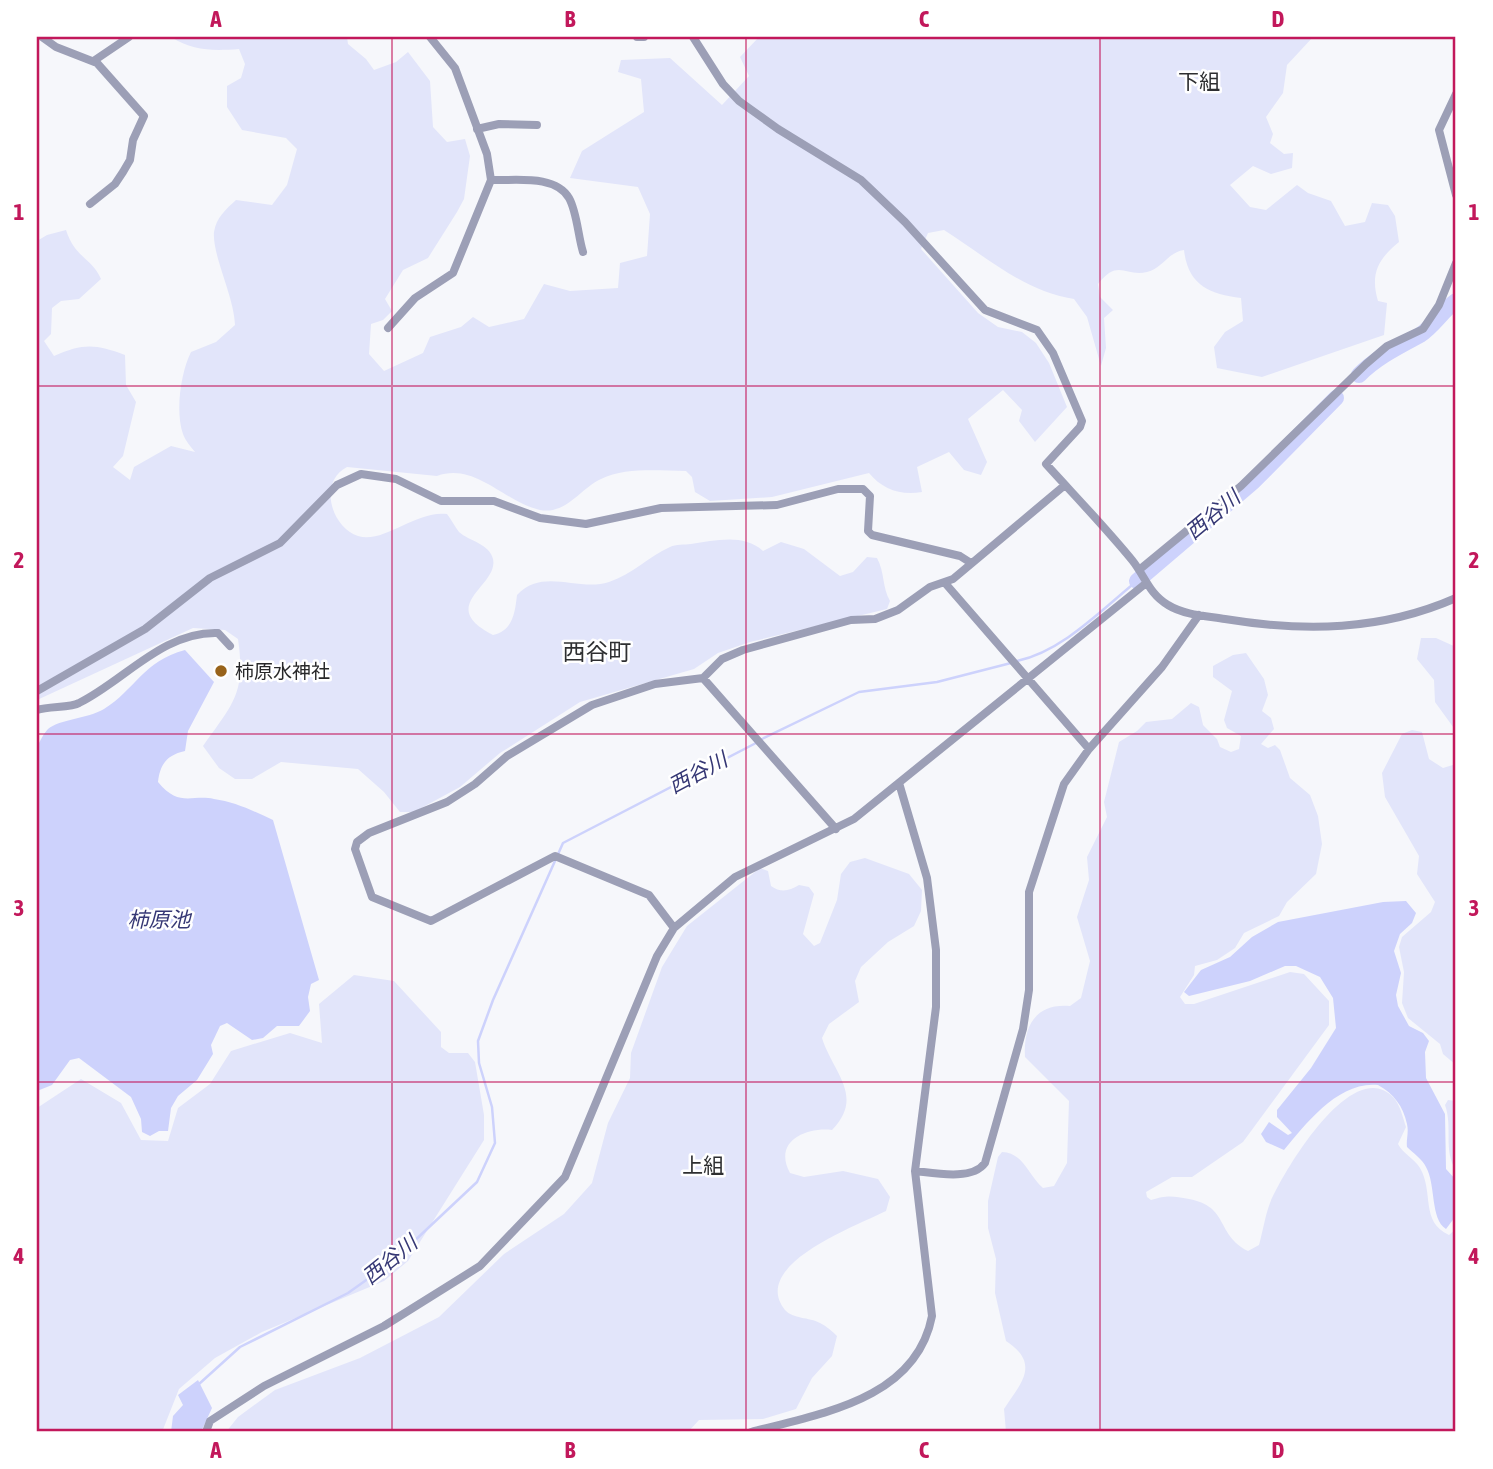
<svg xmlns="http://www.w3.org/2000/svg" width="1493" height="1469" viewBox="0 0 1493 1469" font-family="'Asap Condensed','Noto Sans JP',sans-serif">
	<style>
		.green { fill: #e2e5fa }
		.water { fill: #cdd2fc }
		.lines { fill: none; stroke-linecap: round; stroke-linejoin: round }
		.stream { stroke: #cdd2fc; stroke-width: 2.5 }
		.river { stroke: #cdd2fc; stroke-width: 16 }
		.street { stroke: #9c9fb6; stroke-width: 8 }
		.grid { fill: none; stroke: #c2185b; stroke-width: 2; stroke-opacity: 0.55 }
		.poi-dot { fill: #98631b; stroke: #fff; stroke-width: 2.5 }
		.labels { text-anchor: middle; stroke-width: 5; stroke-linejoin: round; paint-order: stroke }
		.poi-label { font-size: 19px; fill: #272729; stroke: #fff; text-anchor: start }
		.neighbourhood-label { font-size: 21px; fill: #2e2f31; stroke: #fff }
		.water-label { font-size: 21px; font-style: italic; fill: #363875; stroke: #fff }
		.quarter-label { font-size: 23px; fill: #2e2f31; stroke: #fff }
		.neatline { fill: none; stroke: #c2185b; stroke-width: 2.5 }
		.grid-label { font-size: 23px; text-anchor: middle; font-weight: bold; fill: #c2185b }
	</style>
	<rect width="100%" height="100%" fill="#f6f7fb"/>
	<path class="green" d="M171,37H347L348,44L366,59L374,70L396,62L408,52L430,81L433,127L447,142L465,139L470,156L464,199L457,212L428,258L403,270L385,299L392,311L383,320L371,324L369,354L384,371L423,353L430,337L461,327L473,317L489,327L524,319L544,284L570,291L618,288L620,263L647,256L650,214L638,187L570,178L582,151L644,112L641,79L618,72L621,60L670,58L722,105L749,76L740,57L759,37H1313L1287,65L1283,93L1266,117L1273,134L1270,143L1284,154L1293,153L1292,168L1271,174L1253,166L1230,185L1250,207L1266,210L1297,185L1308,193L1331,201L1345,226L1365,222L1372,203L1388,205L1395,216L1399,242C1378,259 1370,274 1378,301L1387,303L1384,335L1262,377L1217,368L1214,347L1225,332L1243,321L1241,298C1209,294 1188,285 1184,250C1168,252 1162,269 1147,272C1125,277 1118,258 1098,284L1100,297L1113,310L1104,318L1106,348L1101,366L1087,317L1074,299C1025,292 985,256 944,230L928,233L921,249L978,313L998,327L1022,332L1036,343L1049,363L1067,407L1035,442L1019,421L1022,410L1003,390L968,419L987,462L981,475L964,470L949,452L917,467L922,492C901,496 882,489 869,473L772,497L710,501L695,492L692,477L686,471C659,471 626,467 601,479C581,488 566,515 540,510C504,502 475,462 437,476L347,467C318,482 331,527 358,536C384,544 416,510 447,514C451,519 455,527 459,532C469,541 490,544 493,559C499,586 435,605 493,635C513,631 515,612 517,595C543,567 578,592 609,582C633,574 648,557 670,547C676,544 684,545 691,544C715,541 743,533 763,551L781,542L804,549L840,576L853,572L867,557L877,558C885,573 882,587 890,601L887,609L750,642L718,653L694,669L580,702L500,753L460,787L414,812H400L384,792L358,769L281,762L252,779H235L219,768L203,746C233,703 246,694 238,639L225,630L193,628L37,700V241L47,235L66,230C75,258 92,258 101,279L79,299L61,301L52,308L51,334L44,341L54,356C83,343 96,344 125,355L126,385L136,402L123,456L113,467L130,480L134,467L171,446L195,452C191,447 185,440 183,434C175,411 181,372 191,352L216,342L235,325C234,296 212,255 214,232C216,218 226,209 236,200L272,205L287,185L297,149L286,138L242,130L227,107V86L241,78L245,64L239,49C213,51 193,51 171,37Z
		M1421,638H1436L1456,647V731L1435,702L1434,680L1417,659Z
		M1246,653L1264,679L1268,695L1262,711L1271,718L1274,729L1261,744L1268,748L1275,745L1280,750L1290,778L1310,795L1318,816L1322,844L1316,874L1287,902L1279,916L1244,933L1235,948L1217,960L1195,966L1194,975L1180,997L1185,1004H1194L1290,972L1304,974L1329,1001V1025L1243,1142L1192,1177H1172L1146,1192L1147,1197L1151,1200C1167,1195 1173,1196 1189,1199C1230,1207 1215,1234 1248,1251L1259,1245C1263,1231 1265,1216 1270,1203C1283,1172 1352,1055 1393,1097C1400,1104 1403,1118 1406,1127L1398,1144C1403,1154 1414,1158 1420,1168C1434,1192 1420,1222 1449,1235L1456,1229V1432H1006L1004,1409C1021,1383 1041,1364 1006,1341L995,1293L996,1259L988,1228V1201L998,1157L1002,1152C1024,1153 1028,1175 1043,1188L1054,1186L1067,1163L1069,1101L1025,1057C1023,1026 1036,1003 1070,1006L1081,998L1090,961L1077,917L1089,880L1087,857L1107,817L1104,802L1119,742L1137,731L1146,722L1172,719L1191,703L1199,707L1203,725L1217,739L1220,747L1231,752L1239,749L1241,736L1227,728L1224,720L1232,691L1213,677V666L1233,655Z
		M1412,730L1422,732L1429,759L1443,768L1456,764V1065L1443,1054L1440,1044L1408,1018L1402,1003L1404,972L1399,947L1402,937L1431,912L1435,902L1417,874L1419,856L1385,797L1382,773L1402,734Z
		M865,858L909,874L922,890L921,911L914,926L888,942L861,967L855,981L859,1002L829,1024L822,1038C833,1073 865,1096 832,1130C805,1127 773,1142 790,1173L804,1177L843,1171L878,1179L890,1197L886,1211C856,1226 749,1265 785,1310C793,1319 809,1317 820,1323C826,1326 832,1331 837,1336L832,1356L812,1378L796,1409L763,1419L699,1420L688,1432H226L238,1417L275,1390L360,1358L439,1317L504,1254L564,1214L592,1183L608,1123L630,1078L631,1053L662,967L687,926L760,868L768,871L771,886C781,893 789,891 799,885L809,887L814,894L803,934L814,946L820,943L837,900L841,874L850,862Z
		M354,975L394,981L441,1032V1047L449,1053H468L475,1062L484,1115V1140L408,1261L384,1281L262,1332L215,1358L179,1389L162,1432H37V1108L81,1079L121,1103L141,1140L168,1141L178,1108L210,1084L231,1051L290,1033L322,1043L319,1004Z
		M1448,1100L1456,1101V1170C1443,1151 1453,1127 1445,1105Z"/>
	<path class="water" d="M185,650L214,682L188,731L185,751C167,755 160,764 158,782C179,808 192,794 214,799C235,802 254,811 273,820L319,980L311,984L308,997L310,1011L299,1026H277L263,1038L252,1040L227,1023L220,1026L211,1045L213,1054L197,1080L178,1096L171,1108L168,1131H159L150,1136L142,1132L141,1119L131,1097L79,1058L70,1060L52,1085L37,1091V747C40,741 44,733 48,729C60,719 87,719 104,709C135,690 143,661 185,650Z
		M1406,901L1416,913L1412,923L1400,934L1394,951L1401,973L1396,995L1398,1006L1409,1026L1423,1033L1429,1041L1425,1052L1426,1078L1445,1114L1446,1169L1456,1180L1455,1217L1446,1229C1430,1219 1436,1184 1426,1167C1422,1159 1413,1153 1407,1147C1406,1140 1409,1132 1407,1124C1403,1106 1394,1094 1378,1085C1338,1081 1306,1124 1284,1150L1266,1142L1261,1134L1269,1122L1288,1135L1292,1133L1277,1117V1110L1311,1068L1336,1028L1333,998L1320,977L1296,966H1285L1250,981L1189,996L1184,992L1201,970L1230,957L1252,937L1278,922L1383,902Z
		M198,1380L212,1408L201,1432H171L173,1416L183,1405L178,1395Z"/>
	<g class="lines">
		<path class="stream" d="M1017,661C1063,651 1101,610 1137,581
			M762,739L859,692L937,682L1011,663
			M199,1384L240,1347L348,1293L393,1261L477,1182L495,1143L492,1107L479,1063L478,1041L493,1000L563,843L756,743"/>
		<path class="river" d="M1359,375C1377,357 1398,347 1420,335C1434,326 1442,311 1456,301
			M1137,581L1253,482L1336,398"/>
		<path class="street" d="M42,37L56,47L97,63L144,116L133,140L130,160L123,172L115,184L90,204
			M637,37H644
			M693,37L723,84L739,101L778,129L861,180L905,222L985,310L1037,330L1053,353L1082,421L1080,427L1046,464C1075,496 1105,527 1132,560C1145,576 1149,594 1168,605C1184,615 1207,616 1225,619C1304,632 1381,631 1456,598
			M95,60L129,37
			M1456,94L1439,130L1456,195
			M477,129L499,124L537,125
			M491,180C515,181 555,174 569,198C577,212 578,236 583,252
			M388,328L415,298L453,273L491,180L487,154L455,68L430,37
			M1139,570L1241,486L1366,364L1387,346L1423,329L1439,305L1456,263
			M945,583L1089,749
			M703,678L836,829
			M37,691L145,629L210,578L280,543L337,485L361,474L396,479L441,501H494L540,518L586,524L661,508L777,505L838,489H863L870,496L868,531L872,535L960,556L971,563
			M37,710C49,706 71,708 79,703C124,681 163,631 218,633L230,646
			M674,928L649,895L555,856L431,921L372,897L355,849L357,842L369,833L447,802L475,784L507,756L592,705L655,684L703,678L722,659L743,650L851,620L875,619L898,610L930,587L953,579L1065,485
			M915,1171C934,1173 972,1181 985,1163L1023,1029L1029,990V892L1064,784L1089,749L1162,667L1199,615
			M206,1432L210,1421L264,1386L384,1326L480,1266L565,1177L657,956L674,928L735,877L854,819L1145,584
			M751,1432C819,1414 916,1400 932,1316L915,1171L936,1007V950L927,878L899,783"/>
	</g>
	<path class="grid" d="M392,37V1432M746,37V1432M1100,37V1432M37,386H1456M37,734H1456M37,1082H1456"/>
	<circle class="poi-dot" cx="221" cy="671" r="7"/>
	<g class="labels">
		<g class="poi-label">
			<text x="235" y="678">柿原水神社</text>
		</g>
		<g class="neighbourhood-label">
			<text x="1199" y="89">下組</text>
			<text x="703" y="1173">上組</text>
		</g>
		<g class="water-label">
			<text transform="translate(1213 515) rotate(-40)" y="7">西谷川</text>
			<text transform="translate(698 773) rotate(-28)" y="7">西谷川</text>
			<text x="159" y="927">柿原池</text>
			<text transform="translate(390 1260) rotate(-39)" y="7">西谷川</text>
		</g>
		<g class="quarter-label">
			<text x="597" y="660">西谷町</text>
		</g>
	</g>
	<rect width="1493" height="1469" fill="none" stroke="#ffffff" stroke-width="77"/>
	<rect x="38" y="38" width="1416" height="1392" class="neatline"/>
	<g class="grid-label">
		<text x="216" y="27">A</text>
		<text x="570" y="27">B</text>
		<text x="924" y="27">C</text>
		<text x="1278" y="27">D</text>
		<text x="19" y="220">1</text>
		<text x="1474" y="220">1</text>
		<text x="19" y="568">2</text>
		<text x="1474" y="568">2</text>
		<text x="19" y="916">3</text>
		<text x="1474" y="916">3</text>
		<text x="19" y="1264">4</text>
		<text x="1474" y="1264">4</text>
		<text x="216" y="1458">A</text>
		<text x="570" y="1458">B</text>
		<text x="924" y="1458">C</text>
		<text x="1278" y="1458">D</text>
	</g>
</svg>
